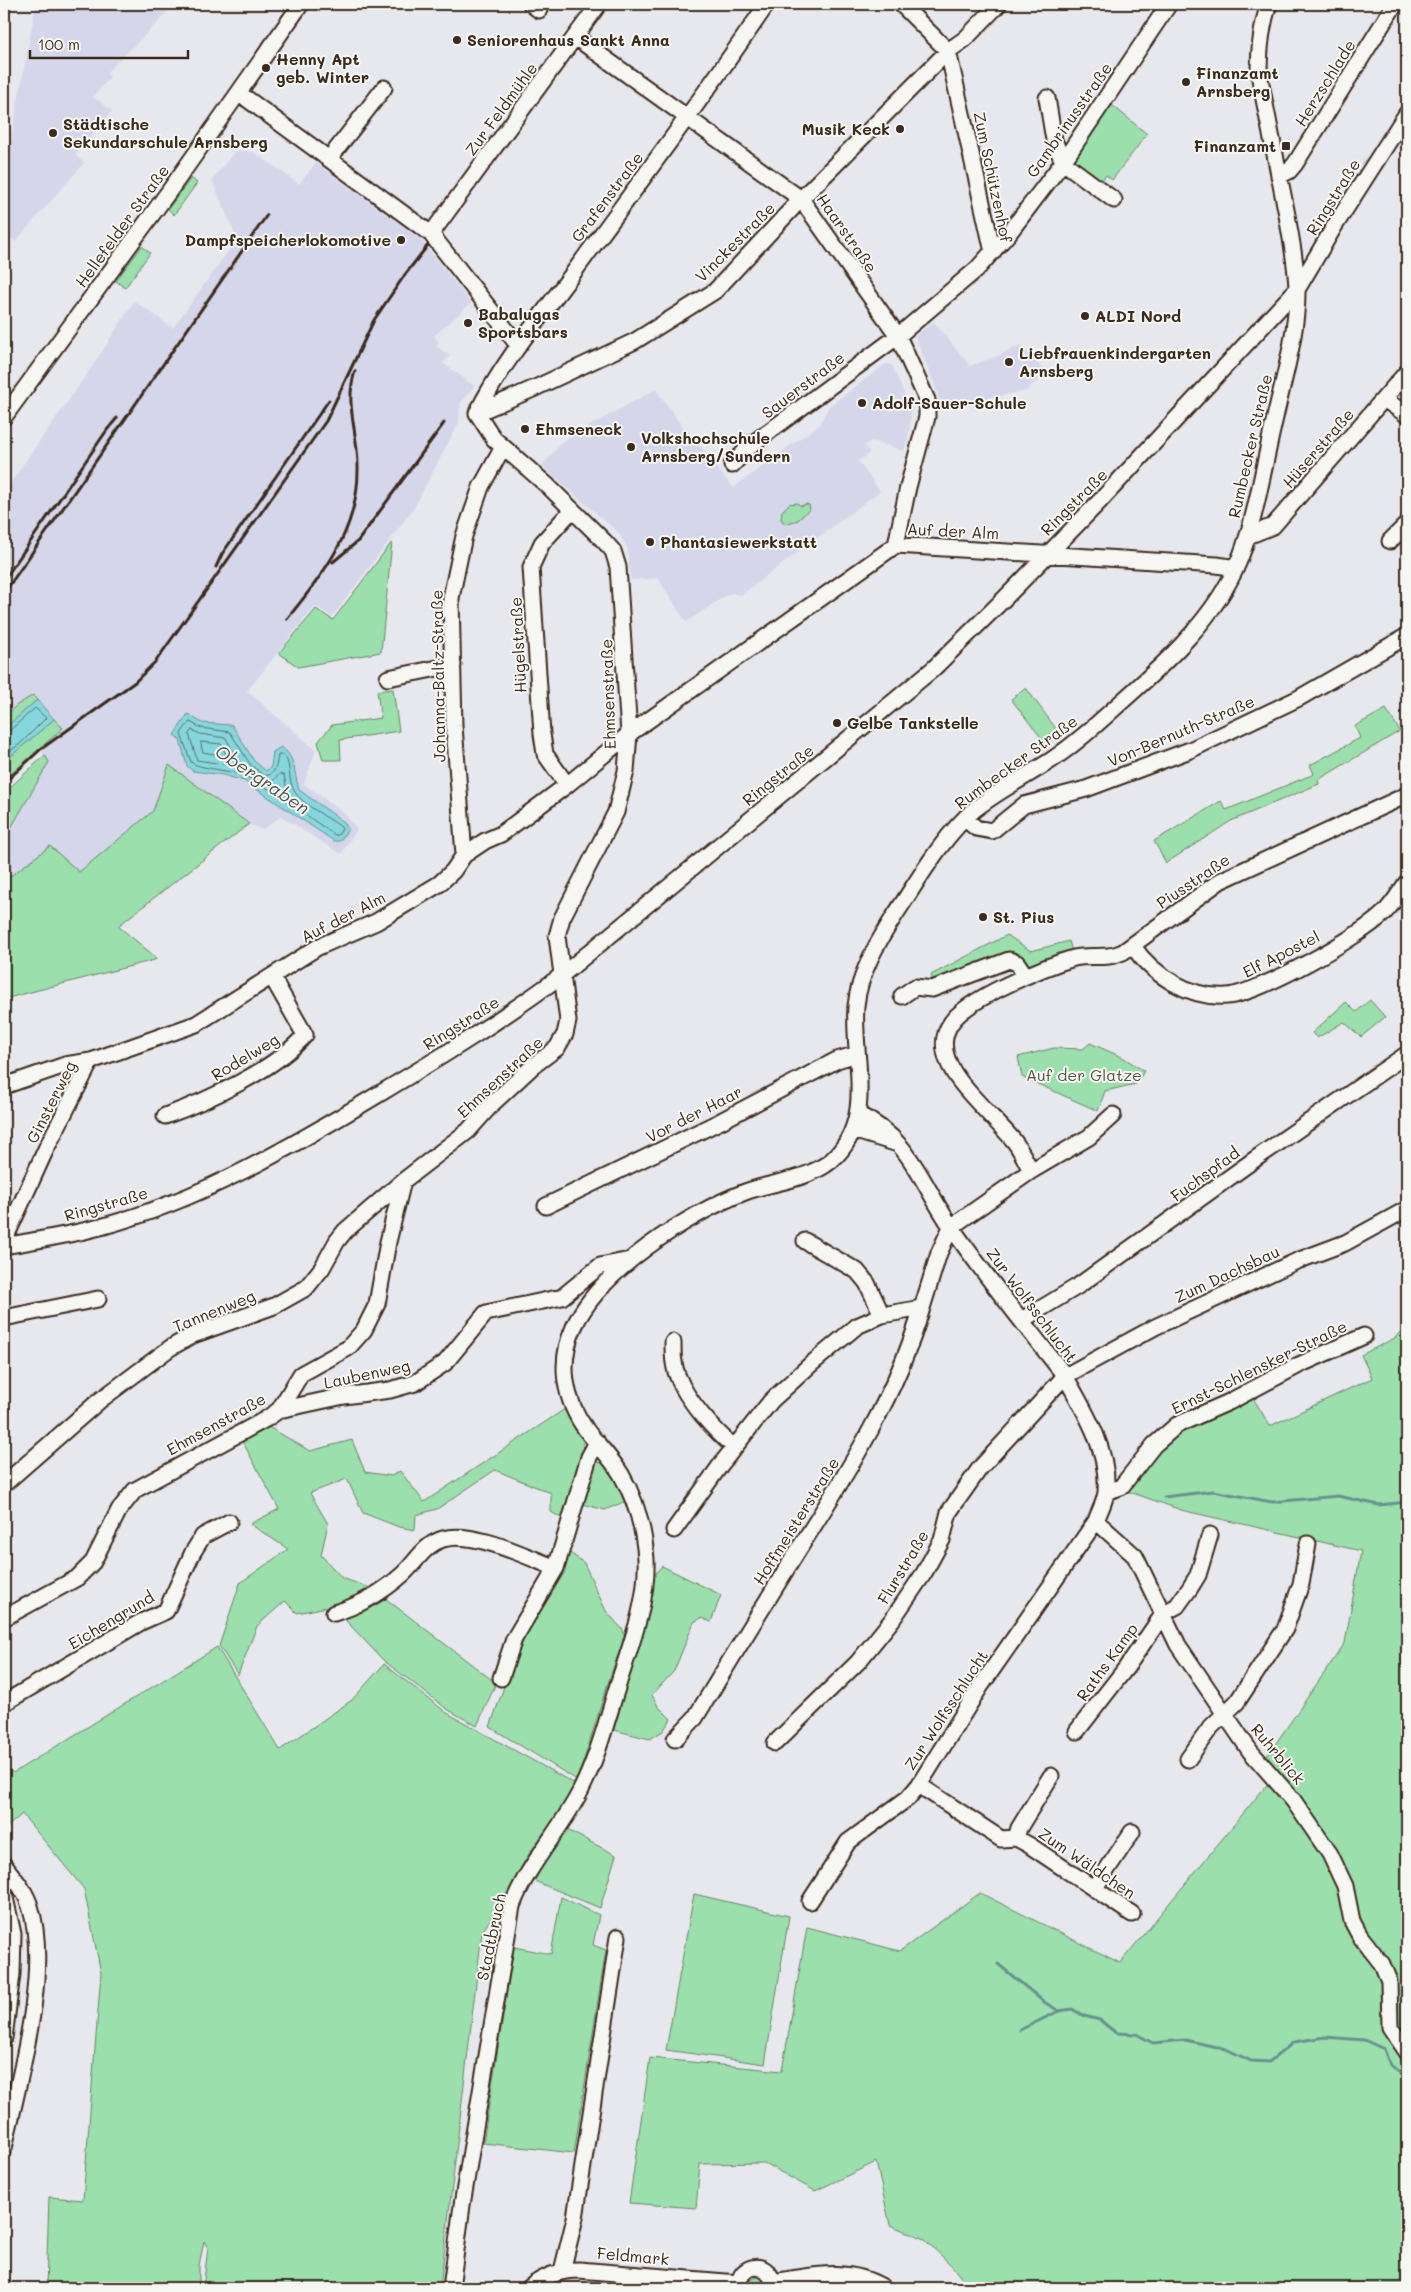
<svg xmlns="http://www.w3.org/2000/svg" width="1411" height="2292" viewBox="0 0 1411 2292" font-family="Mali,sans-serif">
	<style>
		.built { fill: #d5d6e9 }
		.green { fill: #9adfac; stroke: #6a8465 }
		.water { fill: #86d7dd; stroke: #689291 }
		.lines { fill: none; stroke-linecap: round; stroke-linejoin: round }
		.shore { stroke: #596f6a; stroke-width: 1 }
		.stream { stroke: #689291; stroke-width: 3 }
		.minor-casing { stroke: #3b2a1e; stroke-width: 19 }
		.minor { stroke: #f6f6f2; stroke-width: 15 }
		.rail { stroke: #3b2a1e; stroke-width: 3 }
		.poi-dot { fill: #3b2a1e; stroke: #f6f6f2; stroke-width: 2 }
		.labels { text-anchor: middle; stroke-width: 4; stroke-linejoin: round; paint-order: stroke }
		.poi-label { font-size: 16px; font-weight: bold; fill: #3b2a1e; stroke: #f6f6f2; text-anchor: start }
		.street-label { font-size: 16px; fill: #3b2a1e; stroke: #f6f6f2 }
		.park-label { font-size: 16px; fill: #535742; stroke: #f6f6f2 }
		.water-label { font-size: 18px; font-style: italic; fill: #4e554e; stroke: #f6f6f2 }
	</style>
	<rect width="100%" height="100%" fill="#e7e7ee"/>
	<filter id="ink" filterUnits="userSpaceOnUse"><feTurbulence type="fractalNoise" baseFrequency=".02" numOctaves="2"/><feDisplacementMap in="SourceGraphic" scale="10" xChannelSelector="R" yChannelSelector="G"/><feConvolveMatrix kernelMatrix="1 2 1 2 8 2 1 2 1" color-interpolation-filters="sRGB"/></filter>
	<g filter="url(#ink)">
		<path class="built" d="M36,4H175L155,25L106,73L110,77L93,97L112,111L75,155L84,163L15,242L4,231V165L6,167Z
			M244,150L255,153L299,184L316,163L420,239L471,303L434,336L439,342L436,346L450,356L443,363L474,386L460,404L459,422L415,506L332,617L315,606L247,691L316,750L304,784L344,813L357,829L341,854L281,816L262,830L249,824L169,765L153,811L79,872L4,881V840L49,762L39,748L62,728L33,695L17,705L4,717V492L96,361L134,301L173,328L237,239L212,180L235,151Z
			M934,322L970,366L995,357L1021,345L1046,373L1026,391L940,407L938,394L916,338L917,334Z
			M886,364L892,365L905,396L911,403L910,429L904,451L872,441L864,445L870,453L858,461L880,491L741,595L730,593L686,622L658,578L631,580L627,547L618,532L542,466L563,441L656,389L684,429L686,428L733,488L820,424L829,406Z"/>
		<path class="green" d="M1112,105L1147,134L1112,180L1106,175L1100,183L1072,161Z
			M191,178L197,183L174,215L168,209Z
			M142,246L150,253L125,288L116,281Z
			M797,503L801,506L806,504L809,505L810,509L798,520L785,524L781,519L782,511L789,504Z
			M392,542L381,652L298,667L279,653L316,609L333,620Z
			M1026,688L1060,734L1046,744L1011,699Z
			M393,689L399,731L340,740L341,760H323L318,742L332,725L381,718L377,691Z
			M33,695L37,700L4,729V717L17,705Z
			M1386,709L1400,731L1318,780L1319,784L1231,821L1166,863L1154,841L1221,801L1226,810L1314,774L1310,765L1360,738L1355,726Z
			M54,719L63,728L4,780V762Z
			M45,755L49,762L4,840V793Z
			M169,765L249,824L118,926L158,959L4,999V881L50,846L79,872L153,811Z
			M1007,935L1031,951L1069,941L1072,951L1030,965L1017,955L934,983L931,975Z
			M1370,1000L1385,1017L1361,1037L1344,1022L1317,1038L1312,1033L1346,1002L1356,1012Z
			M1090,1043L1124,1058L1144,1071L1136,1084L1105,1091L1098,1111L1022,1077L1018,1057L1054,1048L1083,1049Z
			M1407,1324V2288H969L952,2266L924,2239L890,2225L876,2162L815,2191L764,2163L700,2164L696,2208L629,2203L650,2058L782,2071L807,1927L900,1951L980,1893L1120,1963L1275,1775L1265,1759L1345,1643L1361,1551L1181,1510L1127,1491L1159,1448L1178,1431L1253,1398L1270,1426L1372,1378L1361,1355L1395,1338Z
			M565,1409L582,1434L585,1460L602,1463L617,1483L626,1501L605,1510L572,1501L565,1520L551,1512V1493L495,1470L437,1509L416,1515L415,1530L399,1527L363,1513L347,1479L310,1493L328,1524L321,1555L342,1578L373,1589L496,1683L477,1726L447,1709L383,1660L332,1606L297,1613L285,1601L257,1626L238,1675L219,1646L240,1583L288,1549L250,1524L279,1509L241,1439L267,1426L310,1451L352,1440L365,1472L391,1476L400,1471L424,1502Z
			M570,1553L584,1563L606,1611L623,1630L625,1638C605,1684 594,1733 577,1780L490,1727L513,1661L563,1557Z
			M662,1566L721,1595L711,1622L701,1618L694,1622L674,1671L652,1695L658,1706L671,1719L663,1731L650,1739L614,1730V1721L655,1574Z
			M217,1647L280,1750L352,1700L384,1664L447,1713L577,1785L482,1932L440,2288H203L208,2248L204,2241L199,2265V2288H46L49,2197L83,2200L101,1973L84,1889L22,1814L4,1830V1764L13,1773Z
			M567,1830L616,1855L600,1908L532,1880Z
			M694,1894L789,1916L765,2064L666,2050Z
			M561,1897L599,1915L593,1945L606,1950L574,2153L483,2143L514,1947L551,1954Z
			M758,2277L764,2282V2288H750V2280Z"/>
		<path class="water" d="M4,4H12L4,38Z
			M37,700L54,719L4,762V729Z
			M188,714L202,723L232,725L254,761L266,771L271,767L273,752L281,747C296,757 294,774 299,790L344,822L348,829L340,841H334L244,781L223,775L193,771L187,766L180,740L174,735Z"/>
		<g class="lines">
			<path class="shore" d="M190,722L201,728L230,732L250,764L264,776C276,775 277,764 278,755H284C292,765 287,781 295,792C303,805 327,817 340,826L342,829L338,835H335C306,816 278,792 247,777C234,770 198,769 191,762L181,734Z
				M192,730L200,734L226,738L242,767L197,760L189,734Z
				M4,732L9,731L35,708L46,718L20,744L4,755
				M201,742L221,744L226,754L224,756L203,752Z
				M280,774L284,775L287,790L285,793L271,783Z"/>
			<path class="stream" d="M1164,1497L1213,1491L1272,1502L1338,1496L1379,1505L1407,1502
				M998,1964L1044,2002L1059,2011L1072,2009L1084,2016L1100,2020L1116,2033L1136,2034L1153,2043L1185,2040L1226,2049L1251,2061L1269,2062L1294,2042L1325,2037L1364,2040L1384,2049L1390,2065L1407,2078
				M1020,2030L1059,2011"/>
			<g class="minor-casing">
				<path id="minor" d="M531,4L539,10
					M901,4L948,51L993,252
					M575,37L801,199L898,336L927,400V417L908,487L896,545
					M239,93L431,234L518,345
					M1047,98L1054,140L1063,162L1114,200
					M329,159L384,88
					M1279,176L1289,171L1295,164L1395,4
					M431,234L599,4
					M1384,399L1407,415
					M477,413L535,388L635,341L715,291L801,199L948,51L965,39L999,4
					M477,413C503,361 540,318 574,272C639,183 705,95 767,4
					M4,417L170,190L301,4
					M732,465L752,444L898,336L977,269L1009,233L1063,162L1169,4
					M1248,536L1273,526L1407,372
					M1390,541L1407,524
					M388,678L453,665
					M567,785L545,754L542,734L531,567L542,543L572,510
					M965,819L976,828L992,831L1024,805L1086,789L1190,750L1299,698L1407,636
					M464,855L454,726L451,598L464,536L481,487L503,447
					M1133,946C1152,975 1191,999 1227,996C1260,993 1360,937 1384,913C1393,904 1400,892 1407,882
					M902,996L915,987L932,989L1009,960L1017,963L1026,976
					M4,1086L65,1065L91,1061L196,1024L318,947L376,922L439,884L453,871L464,855L485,841L501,834L567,785L629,734L896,545L1217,565L1236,568
					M857,1114C911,1138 921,1184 952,1228C987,1279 1027,1327 1065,1376C1085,1411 1109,1450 1106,1492C1105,1502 1099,1512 1096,1521L1135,1556L1178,1645L1250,1751L1293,1800L1330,1854L1345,1886L1352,1921L1360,1936L1382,1964L1389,1981L1390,2027L1407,2052
					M165,1116C207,1101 276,1069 305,1035L272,977
					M853,1130L898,1144
					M1031,1171C1026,1161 1021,1150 1014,1141C995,1118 970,1098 954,1073C944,1057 940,1039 951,1023C966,999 1046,966 1074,958C1091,954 1106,960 1123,952L1220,881L1407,795
					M546,1206L719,1122L837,1060L857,1054
					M951,1227L1031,1171L1089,1137L1113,1115
					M4,1241L46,1149L91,1061
					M805,1241L857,1271L867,1283L882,1315
					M4,1246C37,1240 71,1235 104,1226C202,1199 291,1147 379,1094C441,1057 503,1019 562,975L933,669L1005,598L1099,502L1298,288L1334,227L1407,113
					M4,1318L98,1299
					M1022,1320L1078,1286L1258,1157L1407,1054
					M673,1342C673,1354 673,1366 678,1377C687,1401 715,1431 734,1447
					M279,1410L344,1396L390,1390L415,1383L445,1363L486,1313L562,1297L600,1266L630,1260
					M4,1484L99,1401L170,1348L193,1335L274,1306L306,1288L322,1268L337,1241L345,1231L403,1181
					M1106,1492L1121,1487L1154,1445L1177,1425L1229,1402L1299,1365L1364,1336
					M674,1530L722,1463L771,1401L810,1365L857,1326L882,1315L922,1308L939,1253L951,1227
					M334,1613C359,1606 384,1591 403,1574C416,1562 425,1544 443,1539C473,1530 527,1557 556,1568
					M4,1618L77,1578L93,1562L119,1510L135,1490L266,1419L279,1410L301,1374L348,1348L364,1330L377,1304L388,1242L403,1181L468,1131L492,1104L533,1066L557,1048L565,1034L568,1021L557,936L562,918L616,812L626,771L629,734L618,567L613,551L604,541L548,486L494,439L477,413
					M501,1678L514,1639L556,1568L589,1457L597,1442
					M4,1703L141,1622L166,1611L193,1552L203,1536L229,1522
					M1077,1731L1126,1668L1164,1613L1177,1606L1190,1588L1198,1575L1210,1535
					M675,1739L695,1718C731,1659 767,1600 804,1541C851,1467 897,1393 922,1308
					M775,1743L858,1662L892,1620L924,1573L942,1540L949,1512L980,1468L1065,1376L1155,1327L1297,1261L1345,1243L1407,1209
					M1188,1759L1211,1727L1237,1702L1285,1629L1301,1584L1308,1544
					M919,1785L1001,1839L1016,1838L1029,1845L1132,1914
					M1016,1838L1019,1828L1051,1776
					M4,1865C14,1878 25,1890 30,1906C51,1971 18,2082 4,2148
					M1094,1889L1132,1832
					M4,1893L13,1934L12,1974L4,2038
					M810,1901L848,1842L908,1798L919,1785L980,1687L1096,1521
					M562,2271L575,2218L618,1937
					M773,2282C812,2276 848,2266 884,2288
					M451,2288L462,2205L512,1906C528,1864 560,1831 580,1792C597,1759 606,1723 617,1688C630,1646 648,1603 646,1559C644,1529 636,1500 621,1474C612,1459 598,1445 587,1431C564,1400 558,1362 574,1327C599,1271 689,1213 745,1192C775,1181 814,1180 837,1155C875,1114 852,1056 856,1006C859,973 878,942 895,915C919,879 942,837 975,809C998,791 1025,777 1050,761C1074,745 1096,725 1118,705C1161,667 1209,624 1234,572C1254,531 1263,468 1274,422C1283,380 1297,336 1297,292C1297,266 1291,240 1287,215C1278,168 1268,121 1259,74C1259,50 1261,27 1269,4
					M529,2288C544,2276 560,2270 579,2270L738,2283
					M739,2288C737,2261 774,2260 773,2288"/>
			</g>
			<use href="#minor" class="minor"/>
			<path class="rail" d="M333,562L358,541L444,423
				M216,567L222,554L329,400
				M4,580L107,430L117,418
				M4,593L267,215
				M287,619C329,567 365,521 357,450C354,421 346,400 355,371
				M4,783L41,749L135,682L156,661L326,421L374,320L404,276L428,245"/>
		</g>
	</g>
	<g class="poi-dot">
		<circle cx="457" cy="40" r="5"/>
		<circle cx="266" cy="68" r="5"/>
		<circle cx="1186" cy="82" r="5"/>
		<circle cx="900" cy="129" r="5"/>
		<circle cx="53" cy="133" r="5"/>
		<rect x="1281" y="141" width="10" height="10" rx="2.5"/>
		<circle cx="401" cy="240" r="5"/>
		<circle cx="1085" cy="316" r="5"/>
		<circle cx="468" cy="323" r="5"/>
		<circle cx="1009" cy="362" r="5"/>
		<circle cx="862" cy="403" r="5"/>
		<circle cx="525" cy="429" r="5"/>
		<circle cx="631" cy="447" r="5"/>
		<circle cx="650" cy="542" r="5"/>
		<circle cx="837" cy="723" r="5"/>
		<circle cx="983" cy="917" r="5"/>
	</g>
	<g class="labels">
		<g class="poi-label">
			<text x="467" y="46">Seniorenhaus Sankt Anna</text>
			<text x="276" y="65">Henny Apt<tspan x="276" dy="18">geb. Winter</tspan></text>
			<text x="1196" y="79">Finanzamt<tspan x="1196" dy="18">Arnsberg</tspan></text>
			<text x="63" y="130">Städtische<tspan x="63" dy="18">Sekundarschule Arnsberg</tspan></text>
			<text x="890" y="135" text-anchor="end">Musik Keck</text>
			<text x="1276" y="152" text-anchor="end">Finanzamt</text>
			<text x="391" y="246" text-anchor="end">Dampfspeicherlokomotive</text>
			<text x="478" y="320">Babalugas<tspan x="478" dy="18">Sportsbars</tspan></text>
			<text x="1095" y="322">ALDI Nord</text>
			<text x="1019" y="359">Liebfrauenkindergarten<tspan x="1019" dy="18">Arnsberg</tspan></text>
			<text x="872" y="409">Adolf-Sauer-Schule</text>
			<text x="535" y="435">Ehmseneck</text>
			<text x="641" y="444">Volkshochschule<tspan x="641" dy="18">Arnsberg/Sundern</tspan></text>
			<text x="660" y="548">Phantasiewerkstatt</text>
			<text x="847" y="729">Gelbe Tankstelle</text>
			<text x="993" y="923">St. Pius</text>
		</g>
		<g class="street-label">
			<text transform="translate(1325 83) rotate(-58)" y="6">Herzschlade</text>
			<text transform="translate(501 109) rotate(-54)" y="6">Zur Feldmühle</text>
			<text transform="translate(1069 120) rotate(-55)" y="6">Gambrinusstraße</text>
			<text transform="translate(993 177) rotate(78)" y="6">Zum Schützenhof</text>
			<text transform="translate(607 197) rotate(-53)" y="6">Grafenstraße</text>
			<text transform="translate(1333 197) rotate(-58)" y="6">Ringstraße</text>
			<text transform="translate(122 226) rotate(-54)" y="6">Hellefelder Straße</text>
			<text transform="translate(847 233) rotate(55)" y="6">Haarstraße</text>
			<text transform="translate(735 242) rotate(-45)" y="6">Vinckestraße</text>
			<text transform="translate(803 385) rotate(-37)" y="6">Sauerstraße</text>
			<text transform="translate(1250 446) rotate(-77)" y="6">Rumbecker Straße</text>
			<text transform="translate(1318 448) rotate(-49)" y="6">Hüserstraße</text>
			<text transform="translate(1074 502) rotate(-45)" y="6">Ringstraße</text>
			<text transform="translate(953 531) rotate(3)" y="6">Auf der Alm</text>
			<text transform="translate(518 645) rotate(-93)" y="6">Hügelstraße</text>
			<text transform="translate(438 676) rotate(-91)" y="6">Johanna-Baltz-Straße</text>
			<text transform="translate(608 694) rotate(-92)" y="6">Ehmsenstraße</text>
			<text transform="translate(1181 731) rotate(-23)" y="6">Von-Bernuth-Straße</text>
			<text transform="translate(1016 762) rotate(-36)" y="6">Rumbecker Straße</text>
			<text transform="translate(778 775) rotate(-39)" y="6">Ringstraße</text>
			<text transform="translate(1193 881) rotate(-34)" y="6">Piusstraße</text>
			<text transform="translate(343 917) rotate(-27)" y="6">Auf der Alm</text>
			<text transform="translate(1281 954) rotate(-27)" y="6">Elf Apostel</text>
			<text transform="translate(461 1023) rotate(-32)" y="6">Ringstraße</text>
			<text transform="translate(245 1057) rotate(-31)" y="6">Rodelweg</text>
			<text transform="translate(500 1077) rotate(-43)" y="6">Ehmsenstraße</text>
			<text transform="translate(51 1102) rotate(-63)" y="6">Ginsterweg</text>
			<text transform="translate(694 1114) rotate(-27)" y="6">Vor der Haar</text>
			<text transform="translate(1205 1174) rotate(-36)" y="6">Fuchspfad</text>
			<text transform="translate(106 1204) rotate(-16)" y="6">Ringstraße</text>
			<text transform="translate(1227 1274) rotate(-25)" y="6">Zum Dachsbau</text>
			<text transform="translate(1032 1305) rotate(53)" y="6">Zur Wolfsschlucht</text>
			<text transform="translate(214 1311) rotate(-22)" y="6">Tannenweg</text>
			<text transform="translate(1259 1367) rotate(-26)" y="6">Ernst-Schlensker-Straße</text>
			<text transform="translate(367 1374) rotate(-12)" y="6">Laubenweg</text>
			<text transform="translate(216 1424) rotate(-29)" y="6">Ehmsenstraße</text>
			<text transform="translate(796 1521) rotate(-58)" y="6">Hoffmeisterstraße</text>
			<text transform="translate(903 1567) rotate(-59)" y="6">Flurstraße</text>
			<text transform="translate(111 1620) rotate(-31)" y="6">Eichengrund</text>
			<text transform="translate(1107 1662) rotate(-54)" y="6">Raths Kamp</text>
			<text transform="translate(946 1710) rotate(-57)" y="6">Zur Wolfsschlucht</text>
			<text transform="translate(1278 1754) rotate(50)" y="6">Ruhrblick</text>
			<text transform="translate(1087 1863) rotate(34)" y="6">Zum Wäldchen</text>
			<text transform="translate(491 1937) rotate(-78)" y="6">Stadtbruch</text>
			<text transform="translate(633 2256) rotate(5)" y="6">Feldmark</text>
		</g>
		<g class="park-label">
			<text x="1084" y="1081">Auf der Glatze</text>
		</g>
		<g class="water-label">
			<text transform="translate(262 780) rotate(34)" y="6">Obergraben</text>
		</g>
	</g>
	<rect width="1411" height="2292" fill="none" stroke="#f6f6f2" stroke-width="20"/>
	<rect x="10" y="10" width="1391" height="2272" fill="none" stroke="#3b2a1e" stroke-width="2" filter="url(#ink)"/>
	<path d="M30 50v8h158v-8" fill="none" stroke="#3b2a1e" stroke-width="2.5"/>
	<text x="38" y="50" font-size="15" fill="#3b2a1e" stroke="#f6f6f2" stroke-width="4" paint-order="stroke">100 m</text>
</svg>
